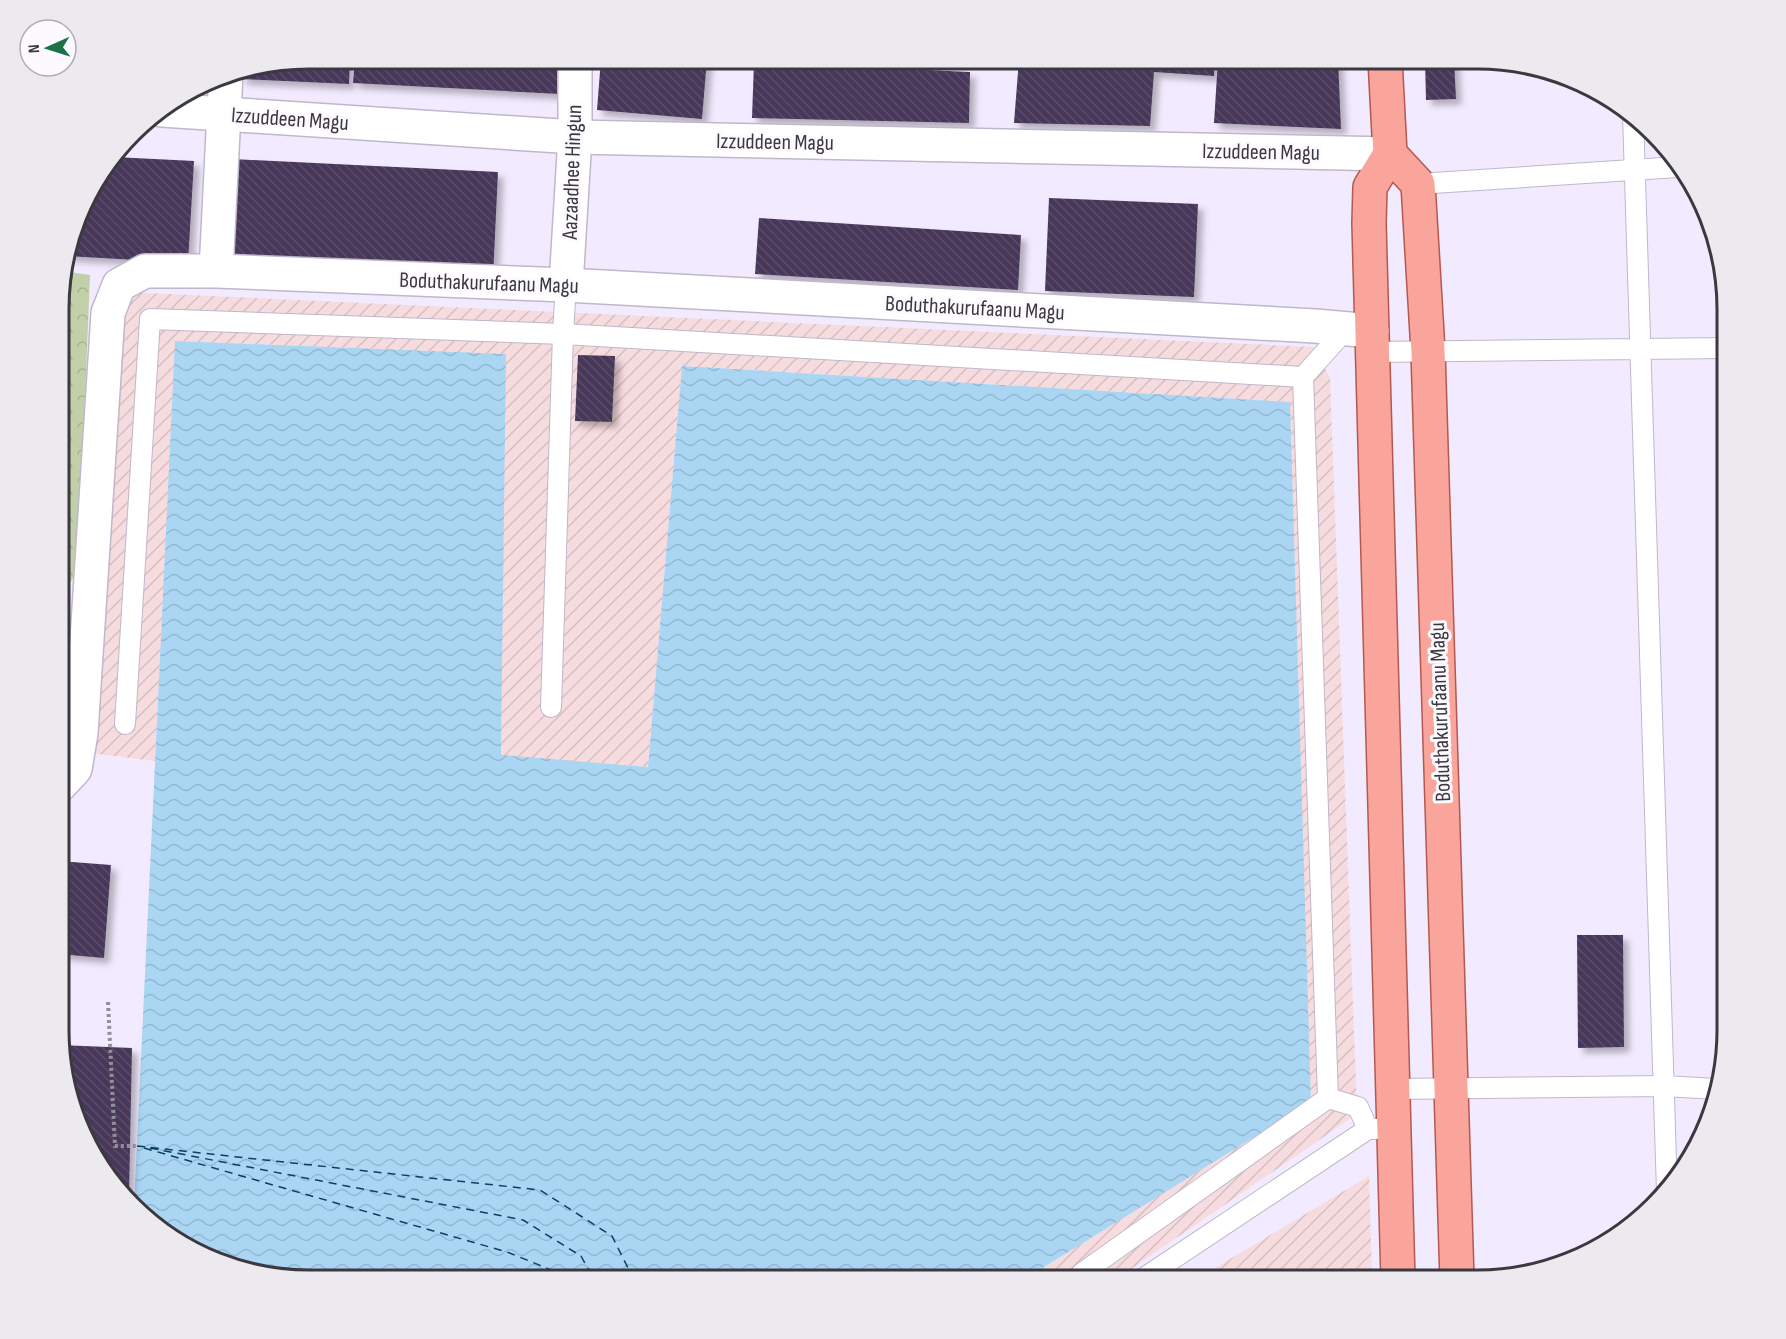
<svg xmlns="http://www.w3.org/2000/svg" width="1786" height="1339" viewBox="0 0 1786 1339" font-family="'Sofia Sans Condensed',sans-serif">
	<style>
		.industrial { fill: url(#industrial-furrows) }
		.forest { fill: url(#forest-crowns) }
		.water { fill: url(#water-waves) }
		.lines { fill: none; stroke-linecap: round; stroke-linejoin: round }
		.ferry { stroke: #0a415e; stroke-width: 1.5; stroke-dasharray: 8 6; stroke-linecap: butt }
		.building { fill: url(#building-back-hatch); filter: url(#shadow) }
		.lane-casing { stroke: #c0b7cb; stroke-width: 22 }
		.street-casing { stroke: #c0b7cb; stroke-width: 36 }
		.secondary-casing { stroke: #c0b7cb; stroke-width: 36 }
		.primary-casing { stroke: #b5584f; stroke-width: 36 }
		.path { stroke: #938e9b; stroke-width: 4; stroke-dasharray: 3 3; stroke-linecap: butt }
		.lane { stroke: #fff; stroke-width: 20 }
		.street { stroke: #fff; stroke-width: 33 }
		.secondary { stroke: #fff; stroke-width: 33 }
		.primary { stroke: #faa59b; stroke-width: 33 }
		.labels { text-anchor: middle; stroke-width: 6; stroke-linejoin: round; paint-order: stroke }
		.street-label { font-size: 22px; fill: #3b383f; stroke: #fcfafe }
		.rim { fill: none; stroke: #3b383f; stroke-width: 3 }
	</style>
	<defs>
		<pattern id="industrial-furrows" width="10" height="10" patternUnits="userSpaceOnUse" patternTransform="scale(1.5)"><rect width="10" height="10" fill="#f7dcdf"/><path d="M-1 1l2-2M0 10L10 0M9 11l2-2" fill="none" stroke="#d5bec0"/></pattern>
		<pattern id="forest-crowns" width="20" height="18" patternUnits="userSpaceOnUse" patternTransform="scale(1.5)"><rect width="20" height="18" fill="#c2d0a9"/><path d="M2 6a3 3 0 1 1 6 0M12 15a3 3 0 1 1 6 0" fill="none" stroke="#a8b392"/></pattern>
		<pattern id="water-waves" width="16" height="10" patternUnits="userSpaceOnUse" patternTransform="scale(1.5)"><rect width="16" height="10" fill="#aad6f4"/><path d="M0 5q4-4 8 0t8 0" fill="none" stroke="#93b8d2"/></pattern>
		<pattern id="building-back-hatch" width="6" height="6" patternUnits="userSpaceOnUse" patternTransform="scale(1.5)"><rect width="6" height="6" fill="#47375a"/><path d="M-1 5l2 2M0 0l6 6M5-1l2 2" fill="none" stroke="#5a4c6a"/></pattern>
		<filter id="shadow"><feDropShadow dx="5.5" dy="5.5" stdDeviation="3" flood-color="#0004"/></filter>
	</defs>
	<rect width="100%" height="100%" fill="#f2eafe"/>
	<path class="industrial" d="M126,292L1314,347L1330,378L1357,1114L1115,1280H1023L1311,1101L1289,402L682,366L648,767L501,756L505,354L176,341L155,761L90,753Z
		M1369,1176L1372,1280H1195Z"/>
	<path class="forest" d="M62,271L90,275L78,570L60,599L61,276Z"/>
	<path class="water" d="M175,341L506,354L501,755L648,767L682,366L1290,402L1311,1102L1023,1280H293L214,1262L144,1219L134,1206Z"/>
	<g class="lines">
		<path class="ferry" d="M137,1146L540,1190L612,1236L634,1280
			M144,1148L507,1252L554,1271L560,1280
			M150,1148L523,1220L581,1256L594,1280"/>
	</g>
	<path class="building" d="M309,58L350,59L349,84L241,79L242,70Z
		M355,59H562L560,94L353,83Z
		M601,59H707L702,119L597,110Z
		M1019,59H1215L1214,76L1154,72L1150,126L1014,123Z
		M1218,59H1338L1341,129L1214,123Z
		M1425,59H1454L1456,99L1426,100Z
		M754,62L970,72L969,123L752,118Z
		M114,157L194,161L188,263L67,256L92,184Z
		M232,159L498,172L493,278L227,265Z
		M1049,198L1198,204L1194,297L1045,291Z
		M759,218L1021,235L1018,290L755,274Z
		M578,355L615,356L612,422L575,421Z
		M59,861L111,865L104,958L59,954Z
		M1577,935H1623L1624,1047L1578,1048Z
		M59,1045L132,1048L129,1196H127L85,1141Z"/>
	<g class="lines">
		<g class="lane-casing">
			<path id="lane" d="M1633,115L1667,1192
				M1418,184L1678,167
				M566,285L563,334L1303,377
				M1372,352L1727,348
				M125,724L150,319L563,334L551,707
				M1392,1089L1664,1086L1717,1089
				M1328,1098L1303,377L1346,329
				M1081,1274L1328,1098L1358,1107L1368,1129
				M1141,1280L1368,1129H1378"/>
		</g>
		<g class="street-casing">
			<path id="street" d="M216,271L226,73
				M566,285L575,137V59
				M60,785L75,769L81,733L108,313L119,285L145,271H216L566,285L1315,326L1372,331"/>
		</g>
		<g class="secondary-casing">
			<path id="secondary" d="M162,110L575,137L1390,154"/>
		</g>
		<g class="primary-casing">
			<path id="primary" d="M1385,59L1390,154L1370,187L1369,223L1398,1280
				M1390,154L1418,184L1428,351L1457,1280"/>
		</g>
		<path class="path" d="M108,1002L115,1146H137"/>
		<use href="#lane" class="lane"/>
		<use href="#street" class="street"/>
		<use href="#secondary" class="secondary"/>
		<use href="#primary" class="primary"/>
	</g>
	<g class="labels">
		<g class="street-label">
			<text transform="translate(290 118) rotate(4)" y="8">Izzuddeen Magu</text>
			<text transform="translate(775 141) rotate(1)" y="8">Izzuddeen Magu</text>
			<text transform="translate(1261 151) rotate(1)" y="8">Izzuddeen Magu</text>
			<text transform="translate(571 172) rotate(-88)" y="8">Aazaadhee Hingun</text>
			<text transform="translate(489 282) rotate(2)" y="8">Boduthakurufaanu Magu</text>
			<text transform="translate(975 307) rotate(3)" y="8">Boduthakurufaanu Magu</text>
			<text transform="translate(1439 712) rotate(-92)" y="8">Boduthakurufaanu Magu</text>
		</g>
	</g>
	<path d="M0 0H1786V1339H0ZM309 69H1477A240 240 0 0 1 1717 309V1030A240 240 0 0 1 1477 1270H309A240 240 0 0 1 69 1030V309A240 240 0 0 1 309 69Z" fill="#edeaef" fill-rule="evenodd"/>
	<path class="rim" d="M309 69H1477A240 240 0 0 1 1717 309V1030A240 240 0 0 1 1477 1270H309A240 240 0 0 1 69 1030V309A240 240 0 0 1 309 69Z"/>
	<g transform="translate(48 48) rotate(267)"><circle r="28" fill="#fcfafe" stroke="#afacb2" stroke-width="1.5"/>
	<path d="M0-4.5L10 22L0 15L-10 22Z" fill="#197347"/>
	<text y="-9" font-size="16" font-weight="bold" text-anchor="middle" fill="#3b383f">N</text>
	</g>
</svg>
